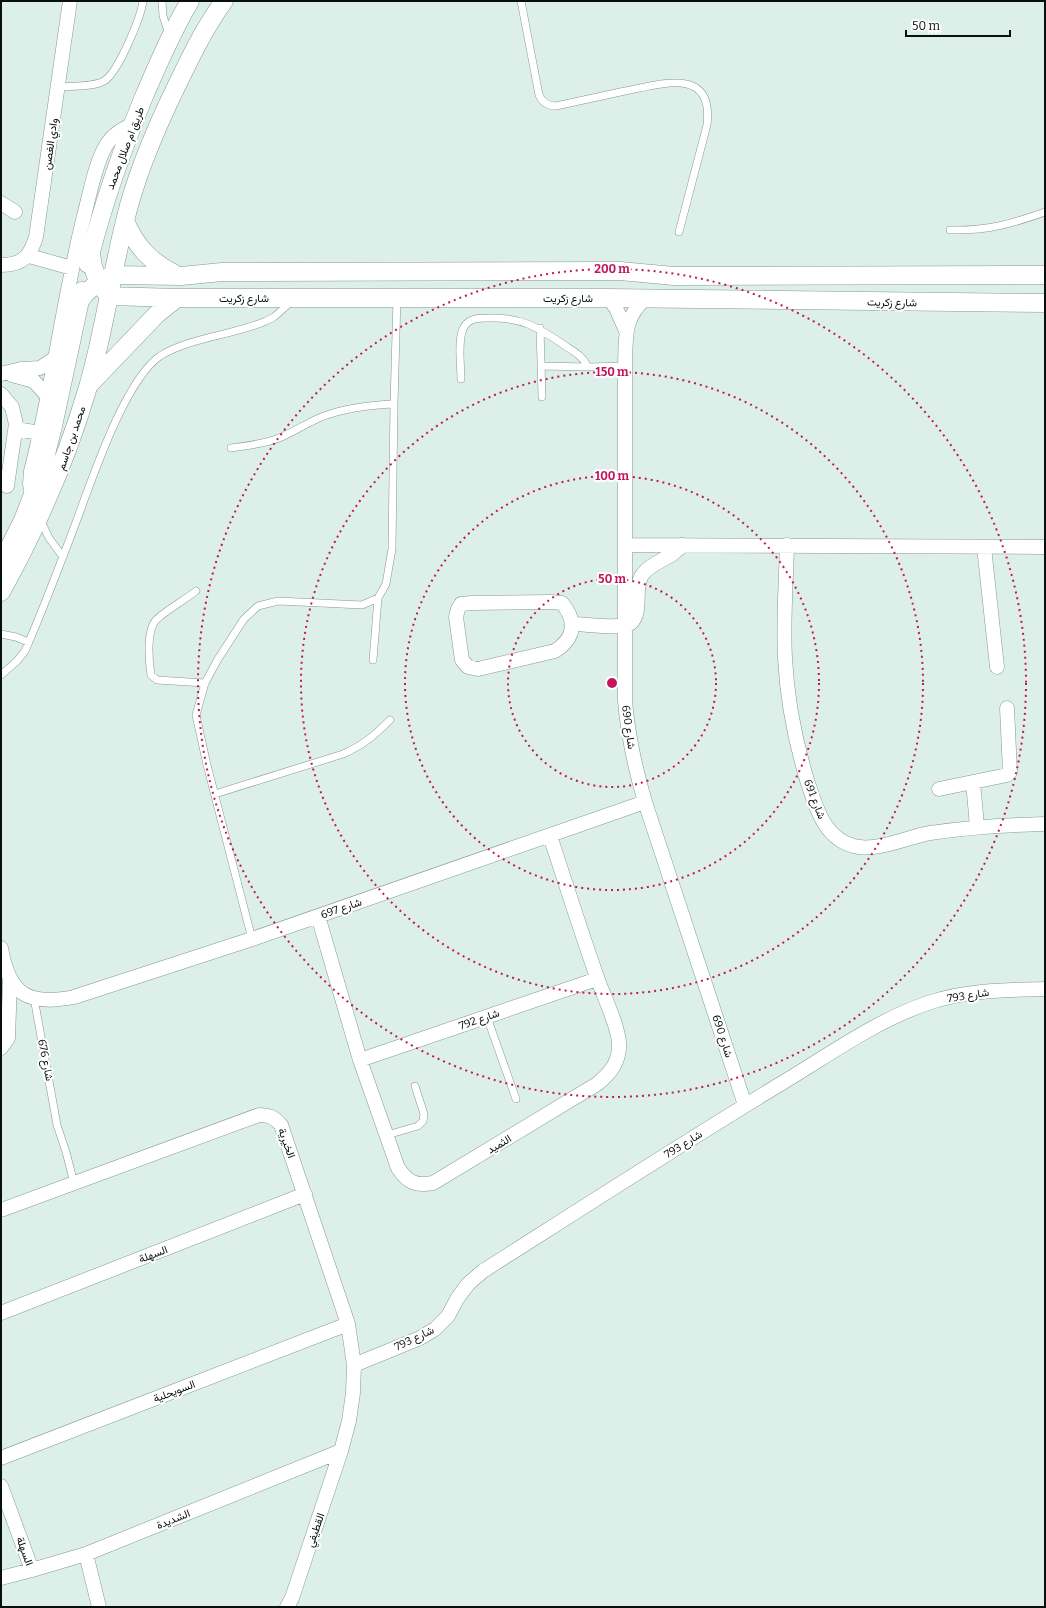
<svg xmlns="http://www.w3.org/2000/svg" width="1046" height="1608" viewBox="0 0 1046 1608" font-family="Bitter,Vazirmatn,serif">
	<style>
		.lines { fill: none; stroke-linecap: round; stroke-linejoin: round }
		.service-casing { stroke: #869892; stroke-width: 8 }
		.minor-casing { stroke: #869892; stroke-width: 15 }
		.tertiary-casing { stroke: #869892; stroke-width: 19 }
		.service { stroke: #fff; stroke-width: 7 }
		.minor { stroke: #fff; stroke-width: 14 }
		.tertiary { stroke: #fff; stroke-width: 18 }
		.ring { fill: none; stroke: #c2185b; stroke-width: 2; stroke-dasharray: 2 4 }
		.labels { text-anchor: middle; stroke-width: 4; stroke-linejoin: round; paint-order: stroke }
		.street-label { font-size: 11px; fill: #080f0d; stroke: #fff }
		.centre { fill: #c2185b; stroke: #fff; stroke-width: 2 }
		.ring-label { font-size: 12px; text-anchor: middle; font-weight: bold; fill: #c2185b; stroke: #fff; stroke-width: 4; stroke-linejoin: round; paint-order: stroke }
	</style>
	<rect width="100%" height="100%" fill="#dcefe9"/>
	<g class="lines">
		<g class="service-casing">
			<path id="service" d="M162,1L163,16L169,34
				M521,1L539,95C542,102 548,106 556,106C579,101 602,96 625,91C661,84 714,66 707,125L679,232
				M58,87C71,86 94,87 104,81C118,73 141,17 143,1
				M950,230C987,231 1011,224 1045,212
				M540,328L542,397
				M541,366L588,367
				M461,379C461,366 457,338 464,327C469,318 479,318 488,318C521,317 538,327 564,345C574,352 582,355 588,367L625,366
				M231,448C247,446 264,444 279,438C294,432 308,422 324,416C346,408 370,405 394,404
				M40,519L49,538L63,557
				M196,591C186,599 164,612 156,620C146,631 149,662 151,675L157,680L205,683
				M1,634L16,637L28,642
				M373,660L378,598L386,584L392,549L394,404L397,298
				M1,675L17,661L25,651C43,610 59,567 75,525C91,482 124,381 160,356C188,338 234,335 266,321L274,317L292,301
				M215,794L343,754C363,745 374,736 390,720
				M252,939L207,765L196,715L205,683L218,659L244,619L258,606L278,601L362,605L378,598
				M34,998L57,1125L66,1152L74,1183
				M487,1017L516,1099
				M387,1135L418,1126L423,1121L424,1114L415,1086"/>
		</g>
		<g class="minor-casing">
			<path id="minor" d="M1,203L15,212
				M29,256L72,268
				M1,265C23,265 30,256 36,237L70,1
				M608,298L616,308L626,331
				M645,299C623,318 626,339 625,366V701C628,736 635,768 645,802L745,1105
				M1,374L21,369L40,368L55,358
				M12,375L34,381L48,397
				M1,394L12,407L16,424L7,486
				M16,429L40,433
				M32,495L30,484L31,471C53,387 63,300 84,216C89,197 96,160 107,144C113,134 123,129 133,124
				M625,545L1045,547
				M787,545C786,583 783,620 785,658C787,699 795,740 807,780C816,808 825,842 859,847C881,850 908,837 930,833C969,827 1006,825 1045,824
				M984,547L997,667
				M551,602L562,603C577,621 575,638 555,651L478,669L468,667L462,660L456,617L458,609L461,604L472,603Z
				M573,624C587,624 619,630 631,623C643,611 633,590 642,575C652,561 672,559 682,545
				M973,782L977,826
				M939,789L1007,775L1010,772L1007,708
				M318,916L360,1060L398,1168C408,1183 416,1186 433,1183L597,1084C611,1073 620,1061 619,1043C618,1025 604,997 598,980C581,932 566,884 550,836
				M1,948C9,995 28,1006 74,997L252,939L645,802
				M1,1048L8,1038L10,980
				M360,1060L597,979
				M1,1210L259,1115C269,1115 274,1117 281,1125L348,1324L354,1365L353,1393L349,1421L341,1451L292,1598L287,1607
				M1,1313L305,1194
				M354,1365L420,1338L435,1329L448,1316L457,1299L468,1284L483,1271C582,1208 681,1144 782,1083C829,1055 875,1021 928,1003C965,990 1006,990 1045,989
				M1,1458L348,1324
				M1,1486L32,1570
				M86,1554L99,1607
				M1,1578L32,1570L86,1554L341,1451"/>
		</g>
		<g class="tertiary-casing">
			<path id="tertiary" d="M125,221C136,246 150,262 175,274
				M91,253C92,270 97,283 109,296L177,298H608L1045,303
				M88,264C102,206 122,150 145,94C159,62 172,31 190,1
				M79,302L85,294L98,282L113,275L181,276L222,272L620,271L674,276L1045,275
				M89,385L157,314L177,298
				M1,564L23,520L41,474L53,426L82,291
				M1,592C37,527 67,459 88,387C104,333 111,276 125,221C136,174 156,128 177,85C191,56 205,27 224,1"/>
		</g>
		<use href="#service" class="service"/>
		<use href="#minor" class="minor"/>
		<use href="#tertiary" class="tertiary"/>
	</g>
	<g class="ring">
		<circle cx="612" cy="683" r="104"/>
		<circle cx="612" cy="683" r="207"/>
		<circle cx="612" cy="683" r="311"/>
		<circle cx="612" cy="683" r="414"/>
	</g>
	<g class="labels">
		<g class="street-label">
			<text transform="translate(50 144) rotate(-82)" y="4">وادي الغصن</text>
			<text transform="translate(125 148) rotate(-69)" y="4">طريق ام صلال محمد</text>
			<text x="244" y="302">شارع زكريت</text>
			<text x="568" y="302">شارع زكريت</text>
			<text transform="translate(892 302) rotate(1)" y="4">شارع زكريت</text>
			<text transform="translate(71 438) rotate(-71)" y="4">محمد بن جاسم</text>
			<text transform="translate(629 727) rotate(82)" y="4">شارع 690</text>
			<text transform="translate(815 799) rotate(69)" y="4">شارع 691</text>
			<text transform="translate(341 908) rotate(-19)" y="4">شارع 697</text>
			<text transform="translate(968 995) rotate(-9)" y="4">شارع 793</text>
			<text transform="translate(479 1019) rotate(-19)" y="4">شارع 792</text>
			<text transform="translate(723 1036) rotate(72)" y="4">شارع 690</text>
			<text transform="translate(46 1060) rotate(79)" y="4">شارع 676</text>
			<text transform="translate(287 1143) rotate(70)" y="4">الخيرية</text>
			<text transform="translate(499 1144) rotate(-31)" y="4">الثميد</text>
			<text transform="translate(683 1144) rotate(-32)" y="4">شارع 793</text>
			<text transform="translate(153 1254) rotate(-21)" y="4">السهلة</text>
			<text transform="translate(414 1338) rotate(-26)" y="4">شارع 793</text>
			<text transform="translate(174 1391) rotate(-21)" y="4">السويحلية</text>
			<text transform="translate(173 1519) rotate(-22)" y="4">الشديدة</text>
			<text transform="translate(315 1530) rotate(-71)" y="4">القطيفي</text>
			<text transform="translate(25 1551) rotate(70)" y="4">السهلة</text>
		</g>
	</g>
	<circle cx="612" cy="683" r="6" class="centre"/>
	<g class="ring-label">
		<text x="612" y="273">200 m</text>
		<text x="612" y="376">150 m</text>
		<text x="612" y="480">100 m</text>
		<text x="612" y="583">50 m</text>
	</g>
	<rect width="1046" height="1608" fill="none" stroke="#080f0d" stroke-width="4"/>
	<path d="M906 30v6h104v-6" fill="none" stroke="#080f0d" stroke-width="2"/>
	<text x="912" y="30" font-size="12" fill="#080f0d" stroke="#ffffff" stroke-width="3" paint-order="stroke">50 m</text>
</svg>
